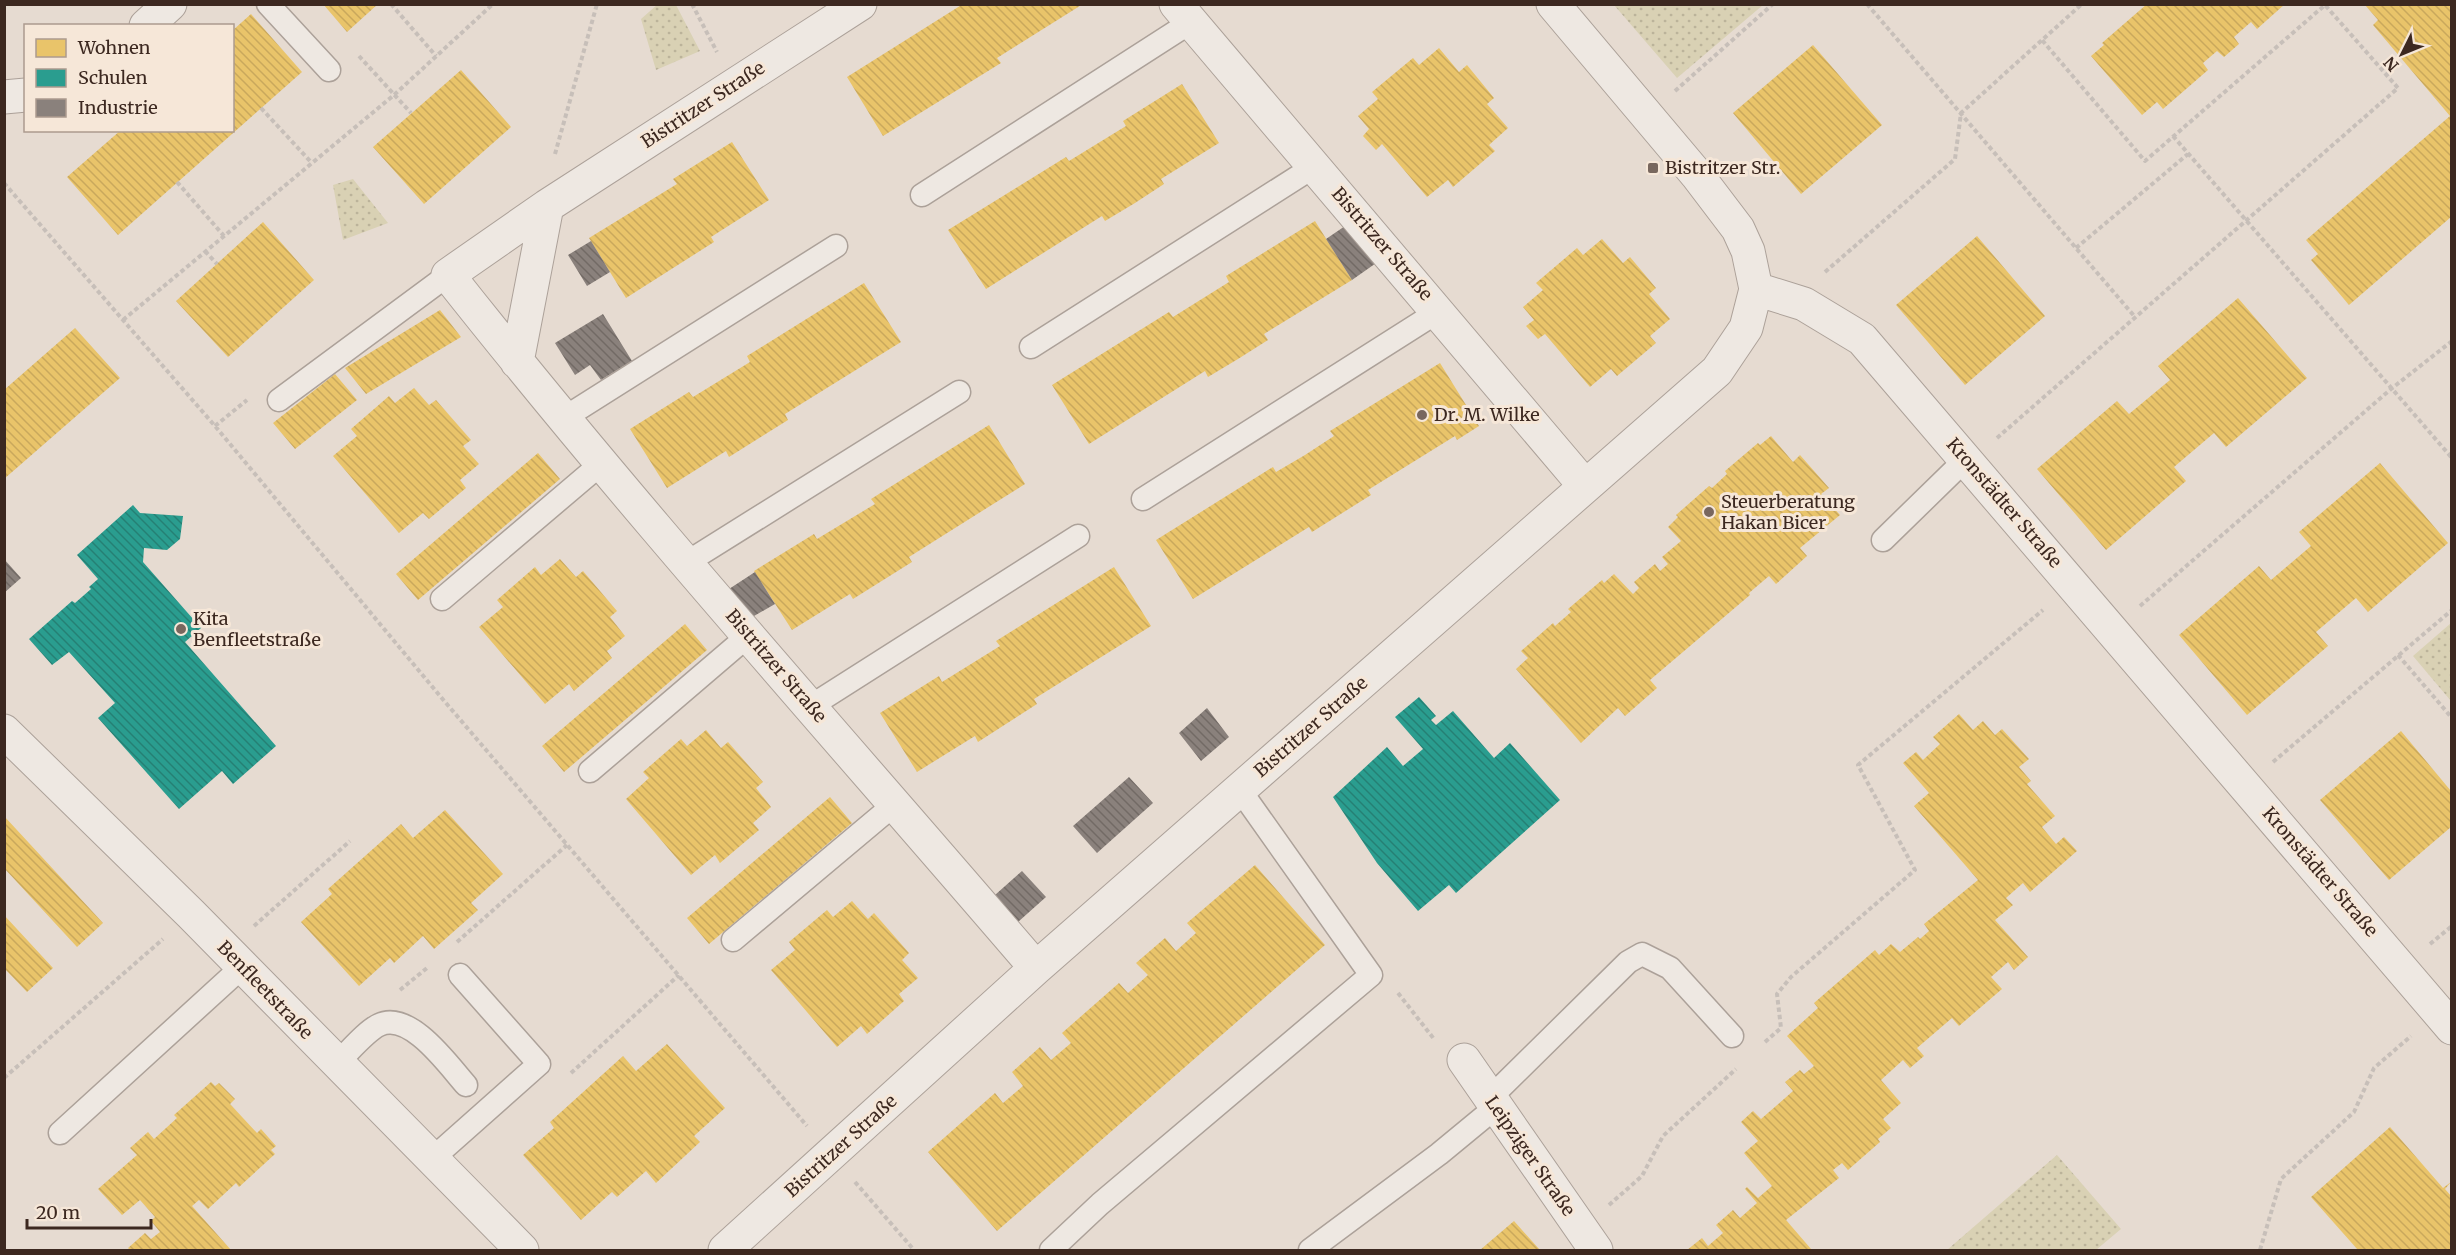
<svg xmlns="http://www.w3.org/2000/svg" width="2456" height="1255" viewBox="0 0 2456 1255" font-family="Merriweather,serif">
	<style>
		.park { fill: url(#park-dots) }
		.homes { fill: url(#homes-back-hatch) }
		.schools { fill: url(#schools-back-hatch) }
		.industry { fill: url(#industry-back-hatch) }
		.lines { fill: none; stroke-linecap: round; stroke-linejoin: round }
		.lane-casing { stroke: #aca199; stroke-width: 25 }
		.street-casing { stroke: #aca199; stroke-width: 35 }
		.path { stroke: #c7bfb9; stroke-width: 4; stroke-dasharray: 4.5 3; stroke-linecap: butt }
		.lane { stroke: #eee8e2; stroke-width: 22 }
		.street { stroke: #eee8e2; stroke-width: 33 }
		.poi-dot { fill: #78675e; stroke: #f6e7d8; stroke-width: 2 }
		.labels { text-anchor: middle; stroke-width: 6; stroke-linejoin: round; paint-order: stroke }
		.street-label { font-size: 18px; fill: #3c2820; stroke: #f6e7d8 }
		.poi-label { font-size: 18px; fill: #3c2820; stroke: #f6e7d8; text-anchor: start }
	</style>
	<defs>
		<pattern id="park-dots" width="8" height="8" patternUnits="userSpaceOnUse" patternTransform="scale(1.5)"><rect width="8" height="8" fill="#d9d1b4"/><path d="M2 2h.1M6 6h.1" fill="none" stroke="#bbb39a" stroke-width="1.8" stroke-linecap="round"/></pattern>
		<pattern id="homes-back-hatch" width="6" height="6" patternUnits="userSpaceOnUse" patternTransform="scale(1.5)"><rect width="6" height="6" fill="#e9c46a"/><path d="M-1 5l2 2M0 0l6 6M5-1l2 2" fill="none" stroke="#c9a85c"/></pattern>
		<pattern id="schools-back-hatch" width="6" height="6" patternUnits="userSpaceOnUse" patternTransform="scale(1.5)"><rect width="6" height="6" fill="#2a9d8f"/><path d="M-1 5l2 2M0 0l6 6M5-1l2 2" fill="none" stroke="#258074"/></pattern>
		<pattern id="industry-back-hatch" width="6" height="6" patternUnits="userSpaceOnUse" patternTransform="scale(1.5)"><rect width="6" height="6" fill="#8a817c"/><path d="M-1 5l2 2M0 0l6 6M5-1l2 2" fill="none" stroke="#726a65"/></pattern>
	</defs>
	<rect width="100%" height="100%" fill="#e6dbd1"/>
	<path class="park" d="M658,4L676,5L700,51L656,70L641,19Z
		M1614,5H1763L1677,78Z
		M353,179L388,223L343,240L333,185Z
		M2451,623V701L2413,656Z
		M2057,1155L2121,1229L2096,1250H1947Z"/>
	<path class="homes" d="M323,4H378L347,32Z
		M963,4H1083L997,58L1001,63L883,136L847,77Z
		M2147,4H2285L2257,29L2251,22L2234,37L2239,44L2224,57L2217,51L2203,63L2208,70L2163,109L2157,102L2142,115L2091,56L2104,45L2102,43Z
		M2365,5H2451V217L2349,305L2311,260L2318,254L2306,240L2450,116L2373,25L2378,20Z
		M251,14L302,72L118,235L67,177L121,130H232V31Z
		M1813,45L1882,125L1801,194L1733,113Z
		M1439,48L1459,72L1467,65L1494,98L1487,104L1508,128L1489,145L1495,151L1453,187L1448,180L1427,197L1382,144L1376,150L1363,136L1369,129L1358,116L1378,99L1372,92L1413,58L1419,65Z
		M461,70L511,127L424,204L373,147Z
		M1182,84L1219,143L1161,179L1164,184L1135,203L1105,221L1102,216L986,289L948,230L1066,157L1069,161L1126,126L1123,121Z
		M732,142L769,200L711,237L714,242L626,298L589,238L677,184L673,179Z
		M1315,221L1352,280L1264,334L1268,340L1238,359L1208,377L1205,371L1089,444L1052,385L1169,312L1173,317L1229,282L1226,276Z
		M263,222L314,280L228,357L176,301Z
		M1977,236L2045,316L1965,385L1896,305Z
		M1602,239L1623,263L1630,257L1656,288L1649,294L1670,319L1650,336L1656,343L1617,376L1611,369L1590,387L1545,334L1538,339L1526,326L1534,320L1523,307L1543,290L1536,283L1577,248L1583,255Z
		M864,283L901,342L785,414L788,420L729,457L726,451L667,488L630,429L689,392L693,397L750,362L747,356Z
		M2238,298L2307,378L2226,447L2214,433L2174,467L2186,481L2106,550L2037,469L2117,401L2129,414L2170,380L2158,366Z
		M440,310L461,337L366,394L345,368Z
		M75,328L120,378L4,479V390Z
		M1440,363L1479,426L1457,440L1455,436L1368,490L1371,495L1312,532L1309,527L1193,599L1156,540L1273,467L1276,472L1305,455L1334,436L1330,431Z
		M335,374L357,400L295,449L273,423Z
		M414,388L429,405L436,400L471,440L463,446L479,464L460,480L466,488L429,519L423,513L399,533L333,456L357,436L351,429L389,396L395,403Z
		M989,425L1025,484L909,557L912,562L853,599L850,594L792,630L754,571L814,534L817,539L875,504L871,499Z
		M1771,436L1793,462L1800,455L1829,488L1821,494L1840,515L1800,548L1807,556L1776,584L1769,576L1749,593L1750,595L1650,680L1657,688L1625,716L1618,708L1581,743L1516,669L1528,658L1521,651L1553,623L1555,626L1571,612L1568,609L1602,580L1604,583L1614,574L1633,594L1639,588L1634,582L1655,564L1660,571L1668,564L1662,557L1681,541L1668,527L1678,517L1676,515L1709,486L1712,488L1727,474L1725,471L1758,443L1760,445Z
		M538,453L560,479L418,600L396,574Z
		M2380,463L2448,543L2368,612L2356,598L2316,632L2328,646L2247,715L2179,635L2259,566L2271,580L2311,546L2299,532Z
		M560,559L576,577L583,571L617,611L610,617L625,636L607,651L612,658L574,691L569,684L545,704L479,627L503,607L497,600L535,567L541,575Z
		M1114,567L1151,626L1034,699L1037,704L978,742L975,736L917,772L880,713L939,676L942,682L1000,646L996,641Z
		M685,624L707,650L564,772L542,746Z
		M1959,714L1973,730L1983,721L1995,735L2002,729L2029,759L2019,767L2031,781L2027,784L2055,816L2042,827L2056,844L2064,837L2077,851L2030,892L2023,883L2006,898L2013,905L1995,920L2028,957L2014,970L2008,962L1991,977L2002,989L1959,1026L1952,1018L1917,1048L1924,1056L1910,1068L1903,1060L1881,1080L1901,1103L1883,1119L1891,1128L1878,1139L1880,1142L1848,1170L1842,1163L1833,1170L1839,1178L1786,1220L1811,1249L1809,1250H1687L1702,1238L1708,1246L1723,1233L1716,1225L1733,1210L1740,1218L1757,1203L1745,1189L1747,1187L1758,1198L1772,1186L1744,1153L1758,1141L1741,1122L1753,1111L1761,1119L1793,1091L1785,1082L1800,1070L1804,1074L1814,1066L1787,1036L1818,1008L1814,1003L1875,950L1879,955L1891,944L1900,952L1918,937L1920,939L1929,931L1924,924L1978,880L1914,806L1929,793L1903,763L1916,752L1923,760L1940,744L1933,737Z
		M706,730L721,748L728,742L763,782L756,788L771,807L753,823L759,830L720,863L715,855L691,875L626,799L649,778L643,772L681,739L687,746Z
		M2401,731L2451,791V827L2389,880L2320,800Z
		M830,797L852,823L709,944L687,918Z
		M445,810L503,874L471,903L478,910L434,949L423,936L394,963L390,958L359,986L301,922L332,894L328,889L401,824L413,838Z
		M4,816L103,923L77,947L4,868Z
		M1255,865L1325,945L997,1231L928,1152L995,1093L1003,1103L1023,1086L1012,1072L1040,1047L1051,1060L1071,1043L1062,1033L1119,983L1128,993L1148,975L1136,963L1165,938L1176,951L1196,933L1187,923Z
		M852,901L868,919L874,913L909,953L902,960L918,978L899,994L904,1001L867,1034L861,1026L837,1047L771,970L795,950L789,942L827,910L833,917Z
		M4,915L53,968L27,992L4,968Z
		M667,1044L725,1108L694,1136L700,1142L656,1183L646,1171L617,1197L612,1192L581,1220L523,1155L554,1128L550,1122L623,1056L636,1071Z
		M211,1082L215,1086L219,1083L235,1099L230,1104L257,1133L261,1129L276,1146L271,1150L275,1154L239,1187L236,1183L208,1209L199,1200L192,1206L231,1250H130L128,1248L145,1233L151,1239L160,1232L151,1221L155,1217L140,1200L122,1215L98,1189L137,1155L130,1148L148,1132L154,1139L177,1118L174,1115Z
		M2390,1127L2443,1188L2451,1182L2445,1189L2451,1196V1250H2358L2311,1197Z
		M1514,1221L1540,1250H1480Z"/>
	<path class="schools" d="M133,505L140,513L183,516L180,539L167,550L144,548L143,562L201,628L185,642L276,746L233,784L222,771L179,809L98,718L115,703L69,652L52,665L29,639L72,601L75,603L91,589L89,587L98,579L77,555Z
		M1419,697L1436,716L1431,720L1436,725L1453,711L1494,758L1510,743L1560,800L1456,893L1449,885L1418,911L1377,863L1333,797L1387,747L1403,766L1423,749L1395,717Z"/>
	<path class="industry" d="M1348,224L1379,261L1352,280L1326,239Z
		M591,241L610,272L587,286L568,255Z
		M603,314L632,361L601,380L590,365L575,375L555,343Z
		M4,559L21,578L4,593Z
		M755,572L775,604L754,616L729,589Z
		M1207,708L1229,737L1201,761L1179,733Z
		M1129,777L1153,803L1097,853L1073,826Z
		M1022,871L1046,897L1018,922L995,895Z"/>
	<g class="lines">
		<g class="lane-casing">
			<path id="lane" d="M268,4L329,70
				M922,195L1191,22
				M1031,347L1315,166
				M279,400L448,275
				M564,418L836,246
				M1143,499L1439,311
				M1883,540L1966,459
				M686,563L959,392
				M442,599L602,463
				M811,706L1078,536
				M590,771L749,635
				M733,940L895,804
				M337,1063C348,1053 366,1031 379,1025C410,1010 449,1066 466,1085
				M1490,1098L1628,962L1642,954L1670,968L1732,1036
				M60,1133L242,967
				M432,1159L539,1064L460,975
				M1051,1250L1100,1204L1371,975L1240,790
				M1310,1250L1439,1154L1496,1107"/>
		</g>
		<g class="street-casing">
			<path id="street" d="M1176,4L1585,486
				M146,26L170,4
				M4,97L26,95
				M547,206L860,4
				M1756,289L1804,304L1862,339L2452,1028
				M517,362L547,206L448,275C636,513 839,738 1036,968
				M4,731L191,914L522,1250
				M1464,1060L1596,1250
				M725,1250L1036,968L1717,371L1746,328L1756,289L1748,251L1738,229L1697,175L1553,4"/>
		</g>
		<path class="path" d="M391,4L436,56
			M692,4L717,52
			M1867,4L2135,317
			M359,56L411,113
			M1675,91L1773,4
			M261,108L311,162
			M2173,136L2452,458
			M555,154L597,4
			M177,182L224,236
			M4,183L215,426L440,696L807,1126
			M2076,248L2188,154
			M205,251L217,264
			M1825,272L1955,159L1961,113L2082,4
			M123,320L394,95L493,4
			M215,426L247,400
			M1997,438L2398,88L2325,5L2145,161L2042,40
			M2140,606L2391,389L2452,341
			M2398,655L2452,718
			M2273,762L2452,610
			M254,926L350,841
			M457,942L567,845
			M2430,944L2452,926
			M400,990L427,968
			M1398,993L1434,1039
			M1765,1042L1781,1028L1777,994L1791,977L1915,870L1858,765L2043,610
			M571,1073L679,975
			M4,1078L163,939
			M855,1182L914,1250
			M1609,1205L1642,1176L1663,1136L1736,1069
			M2260,1250L2281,1179L2354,1112L2374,1068L2411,1036"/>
		<use href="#lane" class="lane"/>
		<use href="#street" class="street"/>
	</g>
	<g class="poi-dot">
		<rect x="1647" y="162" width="12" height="12" rx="3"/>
		<circle cx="1422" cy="415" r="6"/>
		<circle cx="1709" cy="512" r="6"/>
		<circle cx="181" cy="629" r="6"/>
	</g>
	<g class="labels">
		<g class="street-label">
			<text transform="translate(703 105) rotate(-33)" y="6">Bistritzer Straße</text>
			<text transform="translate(1382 244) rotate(49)" y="6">Bistritzer Straße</text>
			<text transform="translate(2004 503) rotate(49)" y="6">Kronstädter Straße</text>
			<text transform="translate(776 666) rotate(49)" y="6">Bistritzer Straße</text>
			<text transform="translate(1311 727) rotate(-41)" y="6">Bistritzer Straße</text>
			<text transform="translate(2320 872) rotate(49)" y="6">Kronstädter Straße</text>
			<text transform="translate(265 990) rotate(46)" y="6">Benfleetstraße</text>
			<text transform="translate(841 1146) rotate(-42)" y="6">Bistritzer Straße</text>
			<text transform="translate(1530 1156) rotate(55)" y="6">Leipziger Straße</text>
		</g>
		<g class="poi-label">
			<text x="1665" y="174">Bistritzer Str.</text>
			<text x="1434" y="421">Dr. M. Wilke</text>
			<text x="1721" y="508">Steuerberatung<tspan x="1721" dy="21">Hakan Bicer</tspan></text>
			<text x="193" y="625">Kita<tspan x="193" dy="21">Benfleetstraße</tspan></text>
		</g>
	</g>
	<rect width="2456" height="1255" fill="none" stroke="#3c2820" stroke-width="12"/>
	<rect x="24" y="24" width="210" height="108" fill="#f6e7d8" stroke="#ac9b8e" stroke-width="1.5"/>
	<rect x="36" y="39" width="30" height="18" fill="#e9c46a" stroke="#ac9b8e" stroke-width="1.5"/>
	<text x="78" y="54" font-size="18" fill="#3c2820">Wohnen</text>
	<rect x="36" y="69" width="30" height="18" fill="#2a9d8f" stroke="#ac9b8e" stroke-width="1.5"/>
	<text x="78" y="84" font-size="18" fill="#3c2820">Schulen</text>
	<rect x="36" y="99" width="30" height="18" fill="#8a817c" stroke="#ac9b8e" stroke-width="1.5"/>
	<text x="78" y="114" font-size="18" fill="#3c2820">Industrie</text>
	<g transform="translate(2402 54) rotate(227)" stroke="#f6e7d8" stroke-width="4.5" paint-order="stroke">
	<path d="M0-4.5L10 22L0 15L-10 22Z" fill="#3c2820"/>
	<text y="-9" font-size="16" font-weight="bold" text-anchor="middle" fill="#3c2820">N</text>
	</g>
	<path d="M27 1219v9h124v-9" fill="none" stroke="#3c2820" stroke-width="3"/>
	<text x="36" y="1219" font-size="18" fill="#3c2820" stroke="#f6e7d8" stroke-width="4.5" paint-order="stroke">20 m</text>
</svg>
